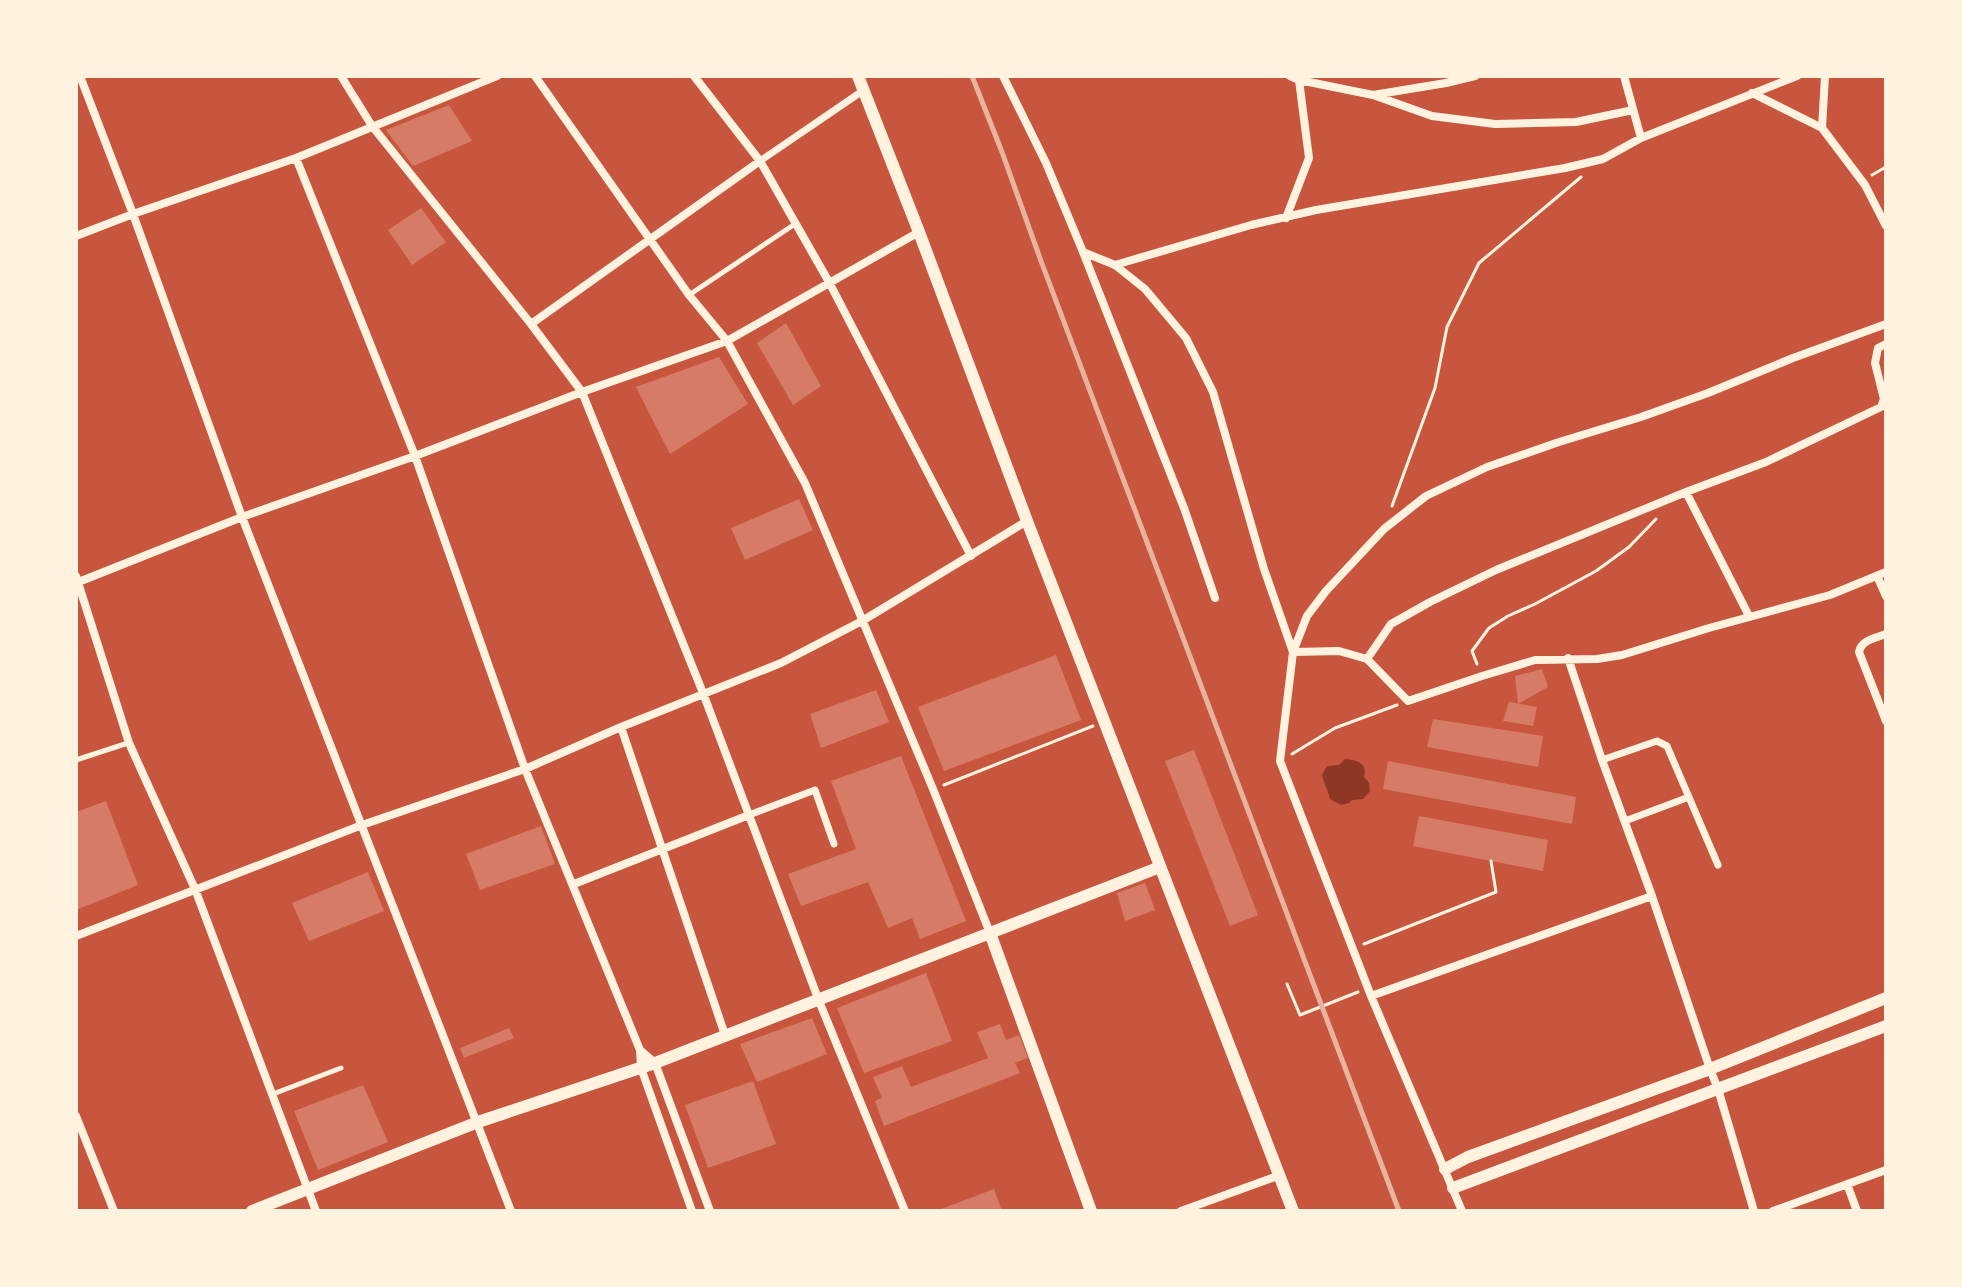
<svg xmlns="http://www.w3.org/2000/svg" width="1962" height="1287" viewBox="0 0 1962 1287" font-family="Rubik,sans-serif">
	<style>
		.water { fill: #8f3625 }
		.building { fill: #d67c66 }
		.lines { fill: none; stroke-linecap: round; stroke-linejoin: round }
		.path { stroke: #fff3e0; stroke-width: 3 }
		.service { stroke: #fff3e0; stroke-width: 5 }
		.pedestrian { stroke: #fff3e0; stroke-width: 7 }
		.minor { stroke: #fff3e0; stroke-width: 8 }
		.tertiary { stroke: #fff3e0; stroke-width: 12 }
		.rail { stroke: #e9b49f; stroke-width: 5 }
	</style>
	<rect width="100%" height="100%" fill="#c8553d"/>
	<path class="water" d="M1345,759C1357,760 1368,763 1364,777L1369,783L1370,791L1363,799L1352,800L1349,803L1341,805L1330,799C1328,790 1324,784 1322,775L1327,766L1339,765Z"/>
	<path class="building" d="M449,105L472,141L413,166L386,130Z
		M421,208L446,242L412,265L388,230Z
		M786,323L821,386L793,405L757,343Z
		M719,357L748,404L670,454L636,387Z
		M799,499L813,530L745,560L731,528Z
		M1056,655L1081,720L944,771L918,707Z
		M1542,669L1548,687L1518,704L1515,676Z
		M876,690L889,722L821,748L810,714Z
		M1509,702L1537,707L1533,726L1503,721Z
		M1433,719L1543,736L1538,767L1427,747Z
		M1194,750L1258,915L1230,926L1165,761Z
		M901,756L966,921L920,939L912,918L888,928L868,882L801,906L788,874L856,849L831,781Z
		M1388,761L1576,797L1572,824L1383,789Z
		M106,801L138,885L76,910V812Z
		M1419,816L1548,840L1543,871L1413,846Z
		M541,826L555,864L480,890L466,854Z
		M368,872L384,911L309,941L292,903Z
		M1145,883L1155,910L1125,921L1117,893Z
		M926,973L952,1041L864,1073L837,1008Z
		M812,1018L827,1054L757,1082L740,1044Z
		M1000,1024L1006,1040L1019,1035L1028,1058L1015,1063L1020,1073L884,1126L875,1101L882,1098L873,1077L902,1066L911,1087L988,1058L977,1032Z
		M509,1028L514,1038L464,1058L460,1048Z
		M753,1081L776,1144L708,1168L685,1105Z
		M363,1085L388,1142L318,1170L294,1111Z
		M994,1189L1002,1211H936Z"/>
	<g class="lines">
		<path class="path" d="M1872,175L1886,167
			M1392,506L1435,388L1447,327L1479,263L1581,177
			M1477,664L1472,651L1489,628L1508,616L1535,604L1596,571L1629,547L1656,519
			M1292,754L1335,728L1397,705
			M944,785L1093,726
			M1364,944L1496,892L1491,861
			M1287,984L1300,1015L1358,992"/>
		<path class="service" d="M689,295L795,224
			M76,760L128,743
			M273,1094L341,1068"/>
		<path class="pedestrian" d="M760,161L864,90
			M1602,760L1657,741L1667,746L1718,865
			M749,815L815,790L834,844
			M1625,821L1689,797"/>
		<path class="minor" d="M80,76L133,214L242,517L511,1211
			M341,76L372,126L531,324L582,392L703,693L819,1001L905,1211
			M535,76L689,295L727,341L805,483L933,789L990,933
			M694,76L760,161L829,282L971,556
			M1003,76L1046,163L1083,252L1184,508L1215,598
			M1290,76L1299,80L1373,95L1446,83L1475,76
			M1624,76L1641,138
			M1752,93L1822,128L1865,185L1886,226
			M1373,95L1432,116L1495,124L1576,122L1633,110
			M1822,128L1825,76
			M296,158L415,456L525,769L640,1050L641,1068L692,1211
			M1286,218L1309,158L1299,80
			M76,236L133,214L296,158L497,76
			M1083,252L1115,265L1145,289L1186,338L1213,392L1264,569L1293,652
			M1115,265L1251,225L1316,210L1565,168L1603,159L1641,138L1797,76
			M531,324L760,161
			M1686,492L1749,616
			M76,576L129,743L195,889L316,1211
			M1877,576L1886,596
			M76,583L242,517L415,456L582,392L727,341L919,232
			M1886,634C1876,638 1861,640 1859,652L1886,721
			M1293,652L1339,651L1367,659L1408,701L1482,676L1535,660L1597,659L1622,655L1709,628L1830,595L1886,572
			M1568,658L1602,760L1652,896L1710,1069L1718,1089L1754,1211
			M1367,659L1391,624L1430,602L1496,570L1686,492L1766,462L1881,407L1884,399L1875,363L1878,348L1886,344
			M621,727L725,1035
			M574,884L749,815
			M76,936L362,825L525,769L621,727L781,663L862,621L1027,521
			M1371,996L1652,896
			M640,1050L655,1063L710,1211
			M76,1116L114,1211
			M1847,1184L1857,1211
			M1181,1211L1280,1175
			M1462,1211L1371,996L1280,761L1293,652L1307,616L1326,591L1384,529L1426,496L1487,467L1559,442L1641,417L1708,393L1793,358L1886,324
			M1773,1211L1886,1170"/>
		<path class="tertiary" d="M858,76L919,232L1027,521L1293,1211
			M990,933L1091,1211
			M1445,1169L1468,1157L1710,1069L1886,998
			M1453,1188L1886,1026
			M252,1211L478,1122L655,1063L1160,867"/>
		<path class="rail" d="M972,76L1002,152L1041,261L1399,1211"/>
	</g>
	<rect width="1962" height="1287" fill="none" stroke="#fff3e0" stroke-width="156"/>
</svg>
